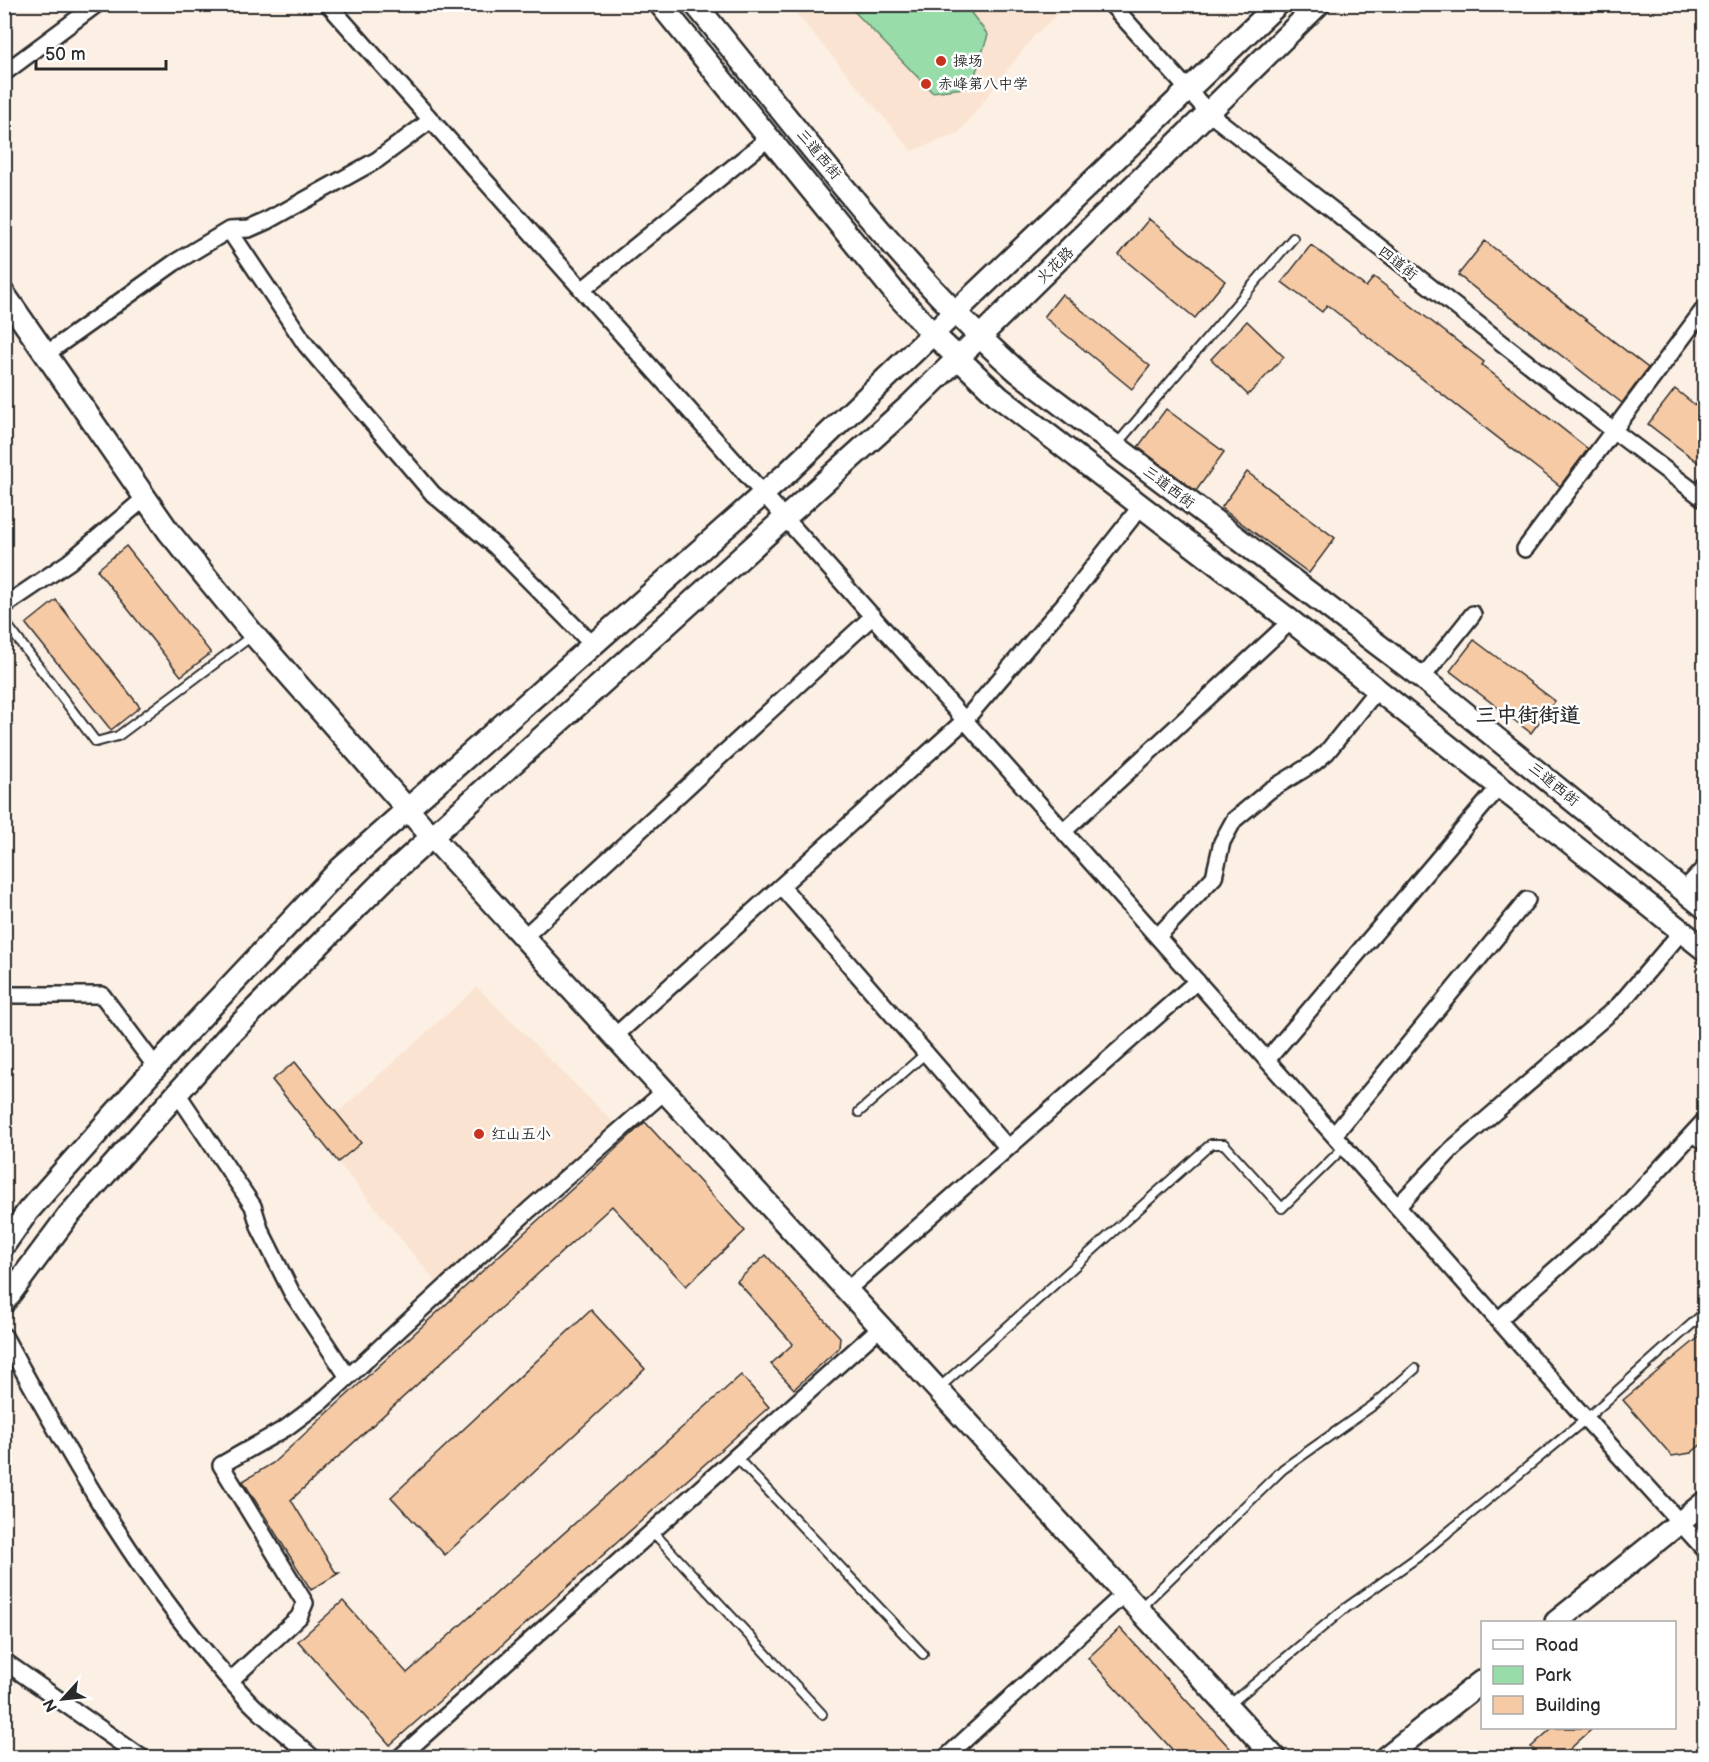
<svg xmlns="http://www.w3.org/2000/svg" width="1709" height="1762" viewBox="0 0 1709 1762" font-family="'Balsamiq Sans','LXGW WenKai TC',sans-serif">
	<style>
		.built { fill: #fae4d1 }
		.green { fill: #97dca9; stroke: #61846a; stroke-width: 1.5 }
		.building { fill: #f6caa5; stroke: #2b2b2b; stroke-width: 1.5 }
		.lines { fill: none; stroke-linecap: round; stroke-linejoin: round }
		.lane-casing { stroke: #2b2b2b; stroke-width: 12 }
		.street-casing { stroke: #2b2b2b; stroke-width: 20 }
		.secondary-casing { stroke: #2b2b2b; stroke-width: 26 }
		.lane { stroke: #fff; stroke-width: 8 }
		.street { stroke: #fff; stroke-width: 15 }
		.secondary { stroke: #fff; stroke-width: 21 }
		.poi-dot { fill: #c8321e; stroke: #fff; stroke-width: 2 }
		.labels { text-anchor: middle; stroke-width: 5; stroke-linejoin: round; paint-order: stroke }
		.poi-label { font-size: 15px; fill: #2b2b2b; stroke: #fff; text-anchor: start }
		.street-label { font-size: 15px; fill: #2b2b2b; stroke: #fff }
		.district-label { font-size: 21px; font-weight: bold; fill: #2b2b2b; stroke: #fff }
	</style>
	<rect width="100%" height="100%" fill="#fcefe4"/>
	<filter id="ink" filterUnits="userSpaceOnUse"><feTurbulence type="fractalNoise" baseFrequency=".0167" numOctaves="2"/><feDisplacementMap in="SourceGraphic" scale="12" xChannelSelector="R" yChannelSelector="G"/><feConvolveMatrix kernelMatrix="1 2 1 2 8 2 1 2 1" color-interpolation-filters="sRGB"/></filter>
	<g filter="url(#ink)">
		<path class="built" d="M789,5H1068L1034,36L959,133L912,151Z
			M477,987L615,1124L436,1282L338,1162L361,1143L337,1113Z"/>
		<path class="green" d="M848,5H965L988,35L971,87L932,92Z"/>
		<path class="building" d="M1149,219L1225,281L1195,318L1119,255Z
			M1485,241L1648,368L1622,403L1458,275Z
			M1311,245L1366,287L1374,277L1484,362L1482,365L1588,449L1560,486L1327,305L1322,312L1282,282Z
			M1062,294L1150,366L1132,389L1044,317Z
			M1247,321L1284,357L1248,395L1211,359Z
			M1675,389L1704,412V467L1648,424Z
			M1166,409L1224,452L1196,491L1138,447Z
			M1247,472L1335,538L1309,573L1221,508Z
			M126,546L211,653L181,676L97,570Z
			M56,600L140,707L111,730L26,624Z
			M1474,640L1555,701L1531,733L1450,671Z
			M295,1062L361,1143L338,1162L272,1080Z
			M645,1122L745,1231L686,1286L612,1206L291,1500L336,1573H339L311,1590L243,1481L273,1463Z
			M766,1255L840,1337L839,1348L794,1389L771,1364L793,1344L737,1281Z
			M591,1310L645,1369L445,1555L391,1497Z
			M1704,1333V1442L1691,1453L1672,1456L1623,1400Z
			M741,1375L769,1407L390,1745L298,1641L343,1601L407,1673Z
			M1120,1628L1239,1758H1180L1088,1658Z
			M1552,1728H1593L1560,1758H1541L1531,1747Z"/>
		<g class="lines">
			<g class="lane-casing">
				<path id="lane" d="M1116,445L1293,238
					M1695,491L1704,480
					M4,621L96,742L118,736L253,635
					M859,1112L926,1053
					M1689,1135L1704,1147
					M939,1388L1211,1144H1224L1282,1208L1344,1147
					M735,1456L923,1654
					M652,1531L822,1714
					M1140,1608L1283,1469L1375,1404L1415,1369
					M1229,1705L1343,1610L1419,1556L1586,1419L1704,1313
					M1704,1729V1730"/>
			</g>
			<g class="street-casing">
				<path id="street" d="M328,4L1586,1419L1704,1549
					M1111,4L1209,113L1614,431L1704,499
					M4,73L97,4
					M229,230L306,345L433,494L495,546L593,645
					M582,290L769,138
					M46,354L174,263L229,230L249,229L267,221L377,160L431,120
					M1525,549L1704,309
					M4,606L69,562L145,498
					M1422,678L1473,614
					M1065,830L1291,621
					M781,886L1008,1148
					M1684,890L1704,868
					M1158,936L1214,877L1222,842L1234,820L1270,790L1314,763L1327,752L1376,691
					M524,937L873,616
					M4,995H102L156,1067
					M615,1036L965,720L1065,603L1141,506
					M1267,1060L1499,787
					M177,1093L253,1206L260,1229L292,1293L348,1377
					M1334,1135L1527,900
					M1398,1206L1452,1149L1619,1005L1682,931
					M848,1289L1197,981
					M1498,1320L1618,1214L1704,1121
					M4,1336C73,1463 145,1590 245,1697C265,1719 291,1738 313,1758
					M4,1661L142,1758
					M231,1680L299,1617L305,1603L221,1465L286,1428L322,1401L529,1210L665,1091
					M399,1758L882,1326
					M945,1758L1126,1592"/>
			</g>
			<g class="secondary-casing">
				<path id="secondary" d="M660,4L896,294L934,335L999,397L1291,621L1704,949
					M695,4C799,130 896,264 1018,372L1422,678L1704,907
					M4,294L169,532L253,634L432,837L1275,1758
					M4,1245L28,1211L189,1030L341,868L787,473L1278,4
					M4,1302L68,1216L229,1035L385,879L910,405L1319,4
					M1556,1622L1704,1503
					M1385,1758L1482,1681"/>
			</g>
			<use href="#lane" class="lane"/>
			<use href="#street" class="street"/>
			<use href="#secondary" class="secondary"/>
		</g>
	</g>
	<g class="poi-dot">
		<circle cx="941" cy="61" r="6"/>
		<circle cx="926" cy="84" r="6"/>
		<circle cx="479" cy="1134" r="6"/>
	</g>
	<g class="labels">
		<g class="poi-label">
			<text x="953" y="66">操场</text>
			<text x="938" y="89">赤峰第八中学</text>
			<text x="491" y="1139">红山五小</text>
		</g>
		<g class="street-label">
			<text transform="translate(819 154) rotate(50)" y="5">三道西街</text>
			<text transform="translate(1398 263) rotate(38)" y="5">四道街</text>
			<text transform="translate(1055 265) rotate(-44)" y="5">火花路</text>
			<text transform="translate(1169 487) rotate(37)" y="5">三道西街</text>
			<text transform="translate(1554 784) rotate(39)" y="5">三道西街</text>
		</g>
		<g class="district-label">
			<text x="1528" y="722">三中街街道</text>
		</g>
	</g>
	<rect width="1709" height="1762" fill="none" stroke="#fff" stroke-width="24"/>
	<rect x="12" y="12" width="1685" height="1738" fill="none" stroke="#2b2b2b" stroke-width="2" filter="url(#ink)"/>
	<rect x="1481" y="1621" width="195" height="108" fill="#ffffff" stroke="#aaaaaa" stroke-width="1.5"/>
	<rect x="1493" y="1640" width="30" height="9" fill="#ffffff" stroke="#aaaaaa" stroke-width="1.5"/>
	<text x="1535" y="1651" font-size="18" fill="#2b2b2b">Road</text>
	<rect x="1493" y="1666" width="30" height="18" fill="#97dca9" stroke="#aaaaaa" stroke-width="1.5"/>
	<text x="1535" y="1681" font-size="18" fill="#2b2b2b">Park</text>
	<rect x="1493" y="1696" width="30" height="18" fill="#f6caa5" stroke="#aaaaaa" stroke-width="1.5"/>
	<text x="1535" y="1711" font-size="18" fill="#2b2b2b">Building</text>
	<g transform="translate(63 1699) rotate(243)" stroke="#ffffff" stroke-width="4.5" paint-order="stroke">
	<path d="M0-4.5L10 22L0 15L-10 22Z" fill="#2b2b2b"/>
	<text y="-9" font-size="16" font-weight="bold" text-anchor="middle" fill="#2b2b2b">N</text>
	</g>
	<path d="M36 60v9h130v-9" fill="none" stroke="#2b2b2b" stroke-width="3"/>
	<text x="45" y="60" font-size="18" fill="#2b2b2b" stroke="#ffffff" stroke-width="4.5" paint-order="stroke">50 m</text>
</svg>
